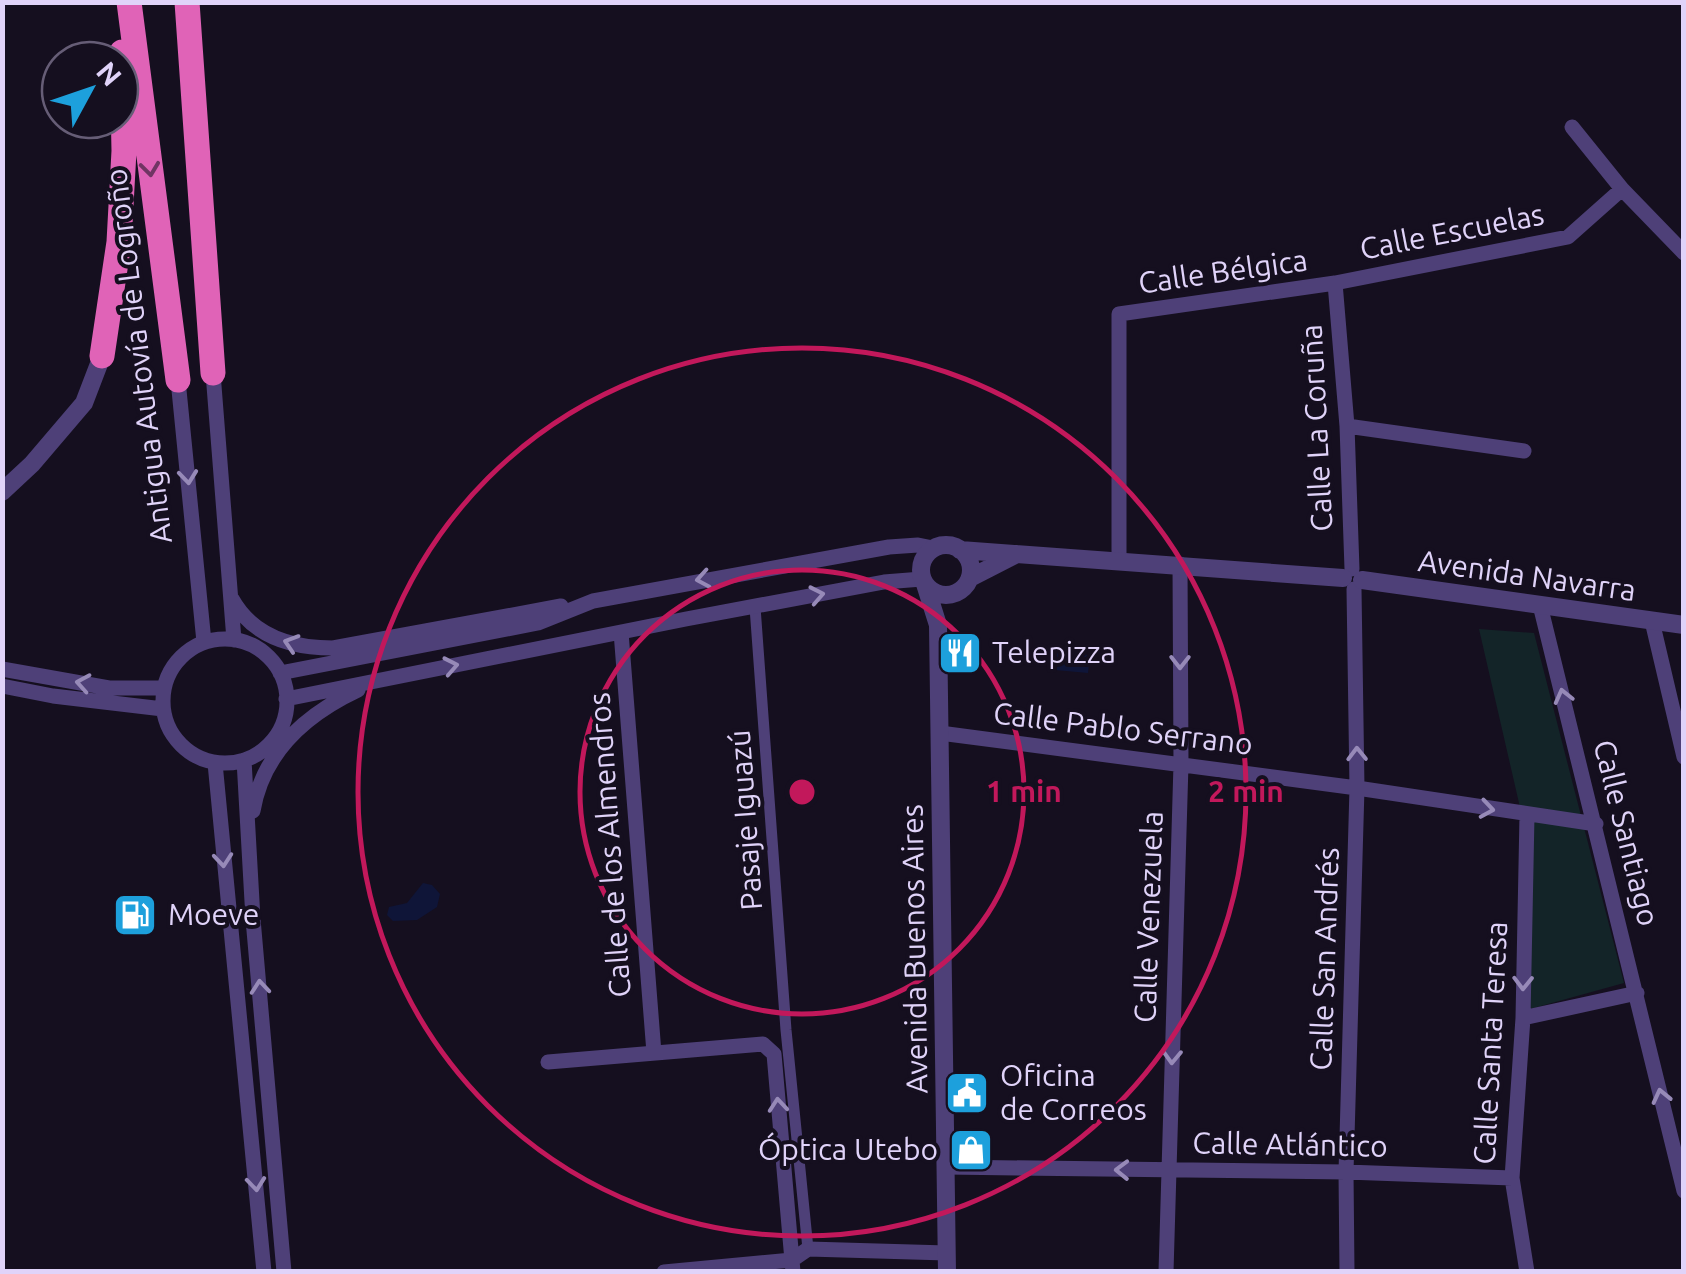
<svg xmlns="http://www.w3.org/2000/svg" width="1686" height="1274" viewBox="0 0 1686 1274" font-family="Ubuntu,sans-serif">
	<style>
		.green { fill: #132428 }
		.water { fill: #0f1538 }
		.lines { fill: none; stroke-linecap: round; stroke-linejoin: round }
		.pedestrian { stroke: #4e4078; stroke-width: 11 }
		.minor { stroke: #4e4078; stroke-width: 15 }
		.tertiary { stroke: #4e4078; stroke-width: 18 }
		.trunk { stroke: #e063b7; stroke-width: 25 }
		.oneway { stroke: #703563 }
		.oneway2 { stroke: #978ab8 }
		.ring { fill: none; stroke: #c2185b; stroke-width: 5 }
		.labels { text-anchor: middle; stroke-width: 8; stroke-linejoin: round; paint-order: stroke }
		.street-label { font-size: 30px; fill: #e0d3f9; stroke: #150f1f }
		.poi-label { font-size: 30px; fill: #e0d3f9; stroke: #150f1f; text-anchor: start }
		.centre { fill: #c2185b; stroke: #150f1f; stroke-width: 5 }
		.ring-label { font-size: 30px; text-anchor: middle; font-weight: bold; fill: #c2185b; stroke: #150f1f; stroke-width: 8; stroke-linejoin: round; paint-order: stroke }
	</style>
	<rect width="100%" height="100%" fill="#150f1f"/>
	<path class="green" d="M1479,629L1534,633L1624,983L1530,1009L1519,803Z"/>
	<path class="water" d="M1057,652L1090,655L1088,673L1055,670Z
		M423,883L432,885L440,894L437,907L417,920L393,921L387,915L389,907L407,903Z"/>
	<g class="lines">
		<path class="pedestrian" d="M755,607L786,1030L808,1249"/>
		<path class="minor" d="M1572,127L1622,189L1684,253
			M1335,283L1347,426L1352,569
			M213,373L234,640
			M178,380L204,642
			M1347,426L1524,451
			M1119,560V314L1335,283L1568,237L1622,189
			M232,599C253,637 292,648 333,648L561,606
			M1540,605L1684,1191
			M1652,621L1684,757
			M621,632L654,1053
			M163 701a62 62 0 1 1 124 0a62 62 0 1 1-124 0Z
			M2,669L109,688H164
			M280,673L538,623L593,601L889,547L918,545L933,548
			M2,686L53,696L163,709
			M286,699L686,619L884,582L922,579
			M940,733L1357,788L1596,824
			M244,760L253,919L284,1272
			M215,763L264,1272
			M253,811C263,752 307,714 358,690
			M1527,815L1523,1018L1512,1178L1527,1272
			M1523,1018L1637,993
			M548,1062L763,1044L774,1054L793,1272
			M946,1167L1346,1172L1512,1178
			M664,1272L792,1260L808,1249L947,1253
			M1166,1272L1181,764L1180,564
			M1347,1272L1346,1172L1357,788L1354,589"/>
		<path class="tertiary" d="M2,492L32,464L84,403L102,356
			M921 570a25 25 0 1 1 50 0a25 25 0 1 1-50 0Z
			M960,550L1343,578
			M970,578L1017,554
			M1362,580L1684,625
			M925,584L938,625L947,1272"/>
		<path class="trunk" d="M129,2L178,380
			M187,2L213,373
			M102,356L119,242L124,151L122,52"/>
	</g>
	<defs><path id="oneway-chevron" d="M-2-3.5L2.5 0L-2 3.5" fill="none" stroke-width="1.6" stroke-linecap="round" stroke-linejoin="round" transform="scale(2.5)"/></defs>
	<use class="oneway" href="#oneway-chevron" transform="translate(150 169) rotate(83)"/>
	<g class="oneway2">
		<use href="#oneway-chevron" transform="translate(188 477) rotate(84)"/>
		<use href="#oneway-chevron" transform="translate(703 579) rotate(170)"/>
		<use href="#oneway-chevron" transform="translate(817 595) rotate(-11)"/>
		<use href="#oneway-chevron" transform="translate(291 643) rotate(-162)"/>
		<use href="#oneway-chevron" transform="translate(1180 662) rotate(90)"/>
		<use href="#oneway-chevron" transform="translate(451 666) rotate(-11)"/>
		<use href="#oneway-chevron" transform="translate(83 683) rotate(-170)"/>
		<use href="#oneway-chevron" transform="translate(1563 696) rotate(-104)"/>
		<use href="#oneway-chevron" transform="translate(1357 754) rotate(-91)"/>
		<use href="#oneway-chevron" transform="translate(1487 809) rotate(9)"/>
		<use href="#oneway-chevron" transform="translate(223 860) rotate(85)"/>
		<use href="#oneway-chevron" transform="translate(1523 983) rotate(91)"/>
		<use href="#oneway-chevron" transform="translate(260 987) rotate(-95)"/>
		<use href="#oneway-chevron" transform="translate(1172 1057) rotate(92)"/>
		<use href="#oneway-chevron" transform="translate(1661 1096) rotate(-103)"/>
		<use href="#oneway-chevron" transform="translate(778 1105) rotate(-95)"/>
		<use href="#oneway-chevron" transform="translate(1122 1170) rotate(-179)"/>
		<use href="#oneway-chevron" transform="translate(256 1184) rotate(84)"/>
	</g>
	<g class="ring">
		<circle cx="802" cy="792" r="222"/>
		<circle cx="802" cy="792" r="444"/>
	</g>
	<defs>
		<g id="restaurant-square" transform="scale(2.25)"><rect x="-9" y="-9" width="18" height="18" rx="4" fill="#1da0dc" stroke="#150f1f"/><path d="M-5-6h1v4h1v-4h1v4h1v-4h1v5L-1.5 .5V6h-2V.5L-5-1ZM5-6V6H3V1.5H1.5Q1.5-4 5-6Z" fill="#fff"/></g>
		<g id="fuel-square" transform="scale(2.25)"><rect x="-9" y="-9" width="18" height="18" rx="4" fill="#1da0dc" stroke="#150f1f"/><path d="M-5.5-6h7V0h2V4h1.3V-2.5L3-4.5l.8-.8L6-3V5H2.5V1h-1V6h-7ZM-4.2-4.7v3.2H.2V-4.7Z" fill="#fff"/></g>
		<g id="civic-square" transform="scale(2.25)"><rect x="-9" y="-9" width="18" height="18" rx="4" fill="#1da0dc" stroke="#150f1f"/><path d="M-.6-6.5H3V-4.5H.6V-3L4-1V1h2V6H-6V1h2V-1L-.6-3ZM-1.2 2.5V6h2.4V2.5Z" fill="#fff"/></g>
		<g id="shop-square" transform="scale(2.25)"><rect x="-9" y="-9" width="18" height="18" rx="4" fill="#1da0dc" stroke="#150f1f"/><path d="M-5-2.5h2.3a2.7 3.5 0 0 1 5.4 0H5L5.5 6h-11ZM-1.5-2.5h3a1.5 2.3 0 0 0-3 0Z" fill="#fff"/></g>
	</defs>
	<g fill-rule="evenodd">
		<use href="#restaurant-square" x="960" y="653"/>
		<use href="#fuel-square" x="135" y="915"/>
		<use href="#civic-square" x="967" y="1093"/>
		<use href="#shop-square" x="971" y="1150"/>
	</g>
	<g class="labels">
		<g class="street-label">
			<text transform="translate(1452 232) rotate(-11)" y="10">Calle Escuelas</text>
			<text transform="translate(1223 272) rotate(-8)" y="10">Calle Bélgica</text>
			<text transform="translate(139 356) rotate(-97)" y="10">Antigua Autovía de Logroño</text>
			<text transform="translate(1317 428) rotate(-93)" y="10">Calle La Coruña</text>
			<text transform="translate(1527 576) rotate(8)" y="10">Avenida Navarra</text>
			<text transform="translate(1123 729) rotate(7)" y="10">Calle Pablo Serrano</text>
			<text transform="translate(746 820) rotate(-94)" y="10">Pasaje Iguazú</text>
			<text transform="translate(1626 833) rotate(76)" y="10">Calle Santiago</text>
			<text transform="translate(610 845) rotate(-94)" y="10">Calle de los Almendros</text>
			<text transform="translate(1149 917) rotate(-88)" y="10">Calle Venezuela</text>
			<text transform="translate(915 949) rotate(-91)" y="10">Avenida Buenos Aires</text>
			<text transform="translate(1325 959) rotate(-88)" y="10">Calle San Andrés</text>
			<text transform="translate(1491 1043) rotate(-87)" y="10">Calle Santa Teresa</text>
			<text transform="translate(1290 1145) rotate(1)" y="10">Calle Atlántico</text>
		</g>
		<g class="poi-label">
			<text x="992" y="663">Telepizza</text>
			<text x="168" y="925">Moeve</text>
			<text x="1000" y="1086">Oficina<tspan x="1000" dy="34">de Correos</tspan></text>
			<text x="938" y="1160" text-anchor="end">Óptica Utebo</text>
		</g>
	</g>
	<circle cx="802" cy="792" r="15" class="centre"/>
	<g class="ring-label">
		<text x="1024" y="802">1 min</text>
		<text x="1246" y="802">2 min</text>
	</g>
	<rect width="1686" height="1274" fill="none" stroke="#e0d3f9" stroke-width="10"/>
	<g transform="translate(90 90) rotate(50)"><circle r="48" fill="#150f1f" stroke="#665d76" stroke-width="2.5"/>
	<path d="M0-8L18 38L0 25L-18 38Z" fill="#1da0dc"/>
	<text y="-15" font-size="28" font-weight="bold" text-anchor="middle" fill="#e0d3f9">N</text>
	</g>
</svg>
